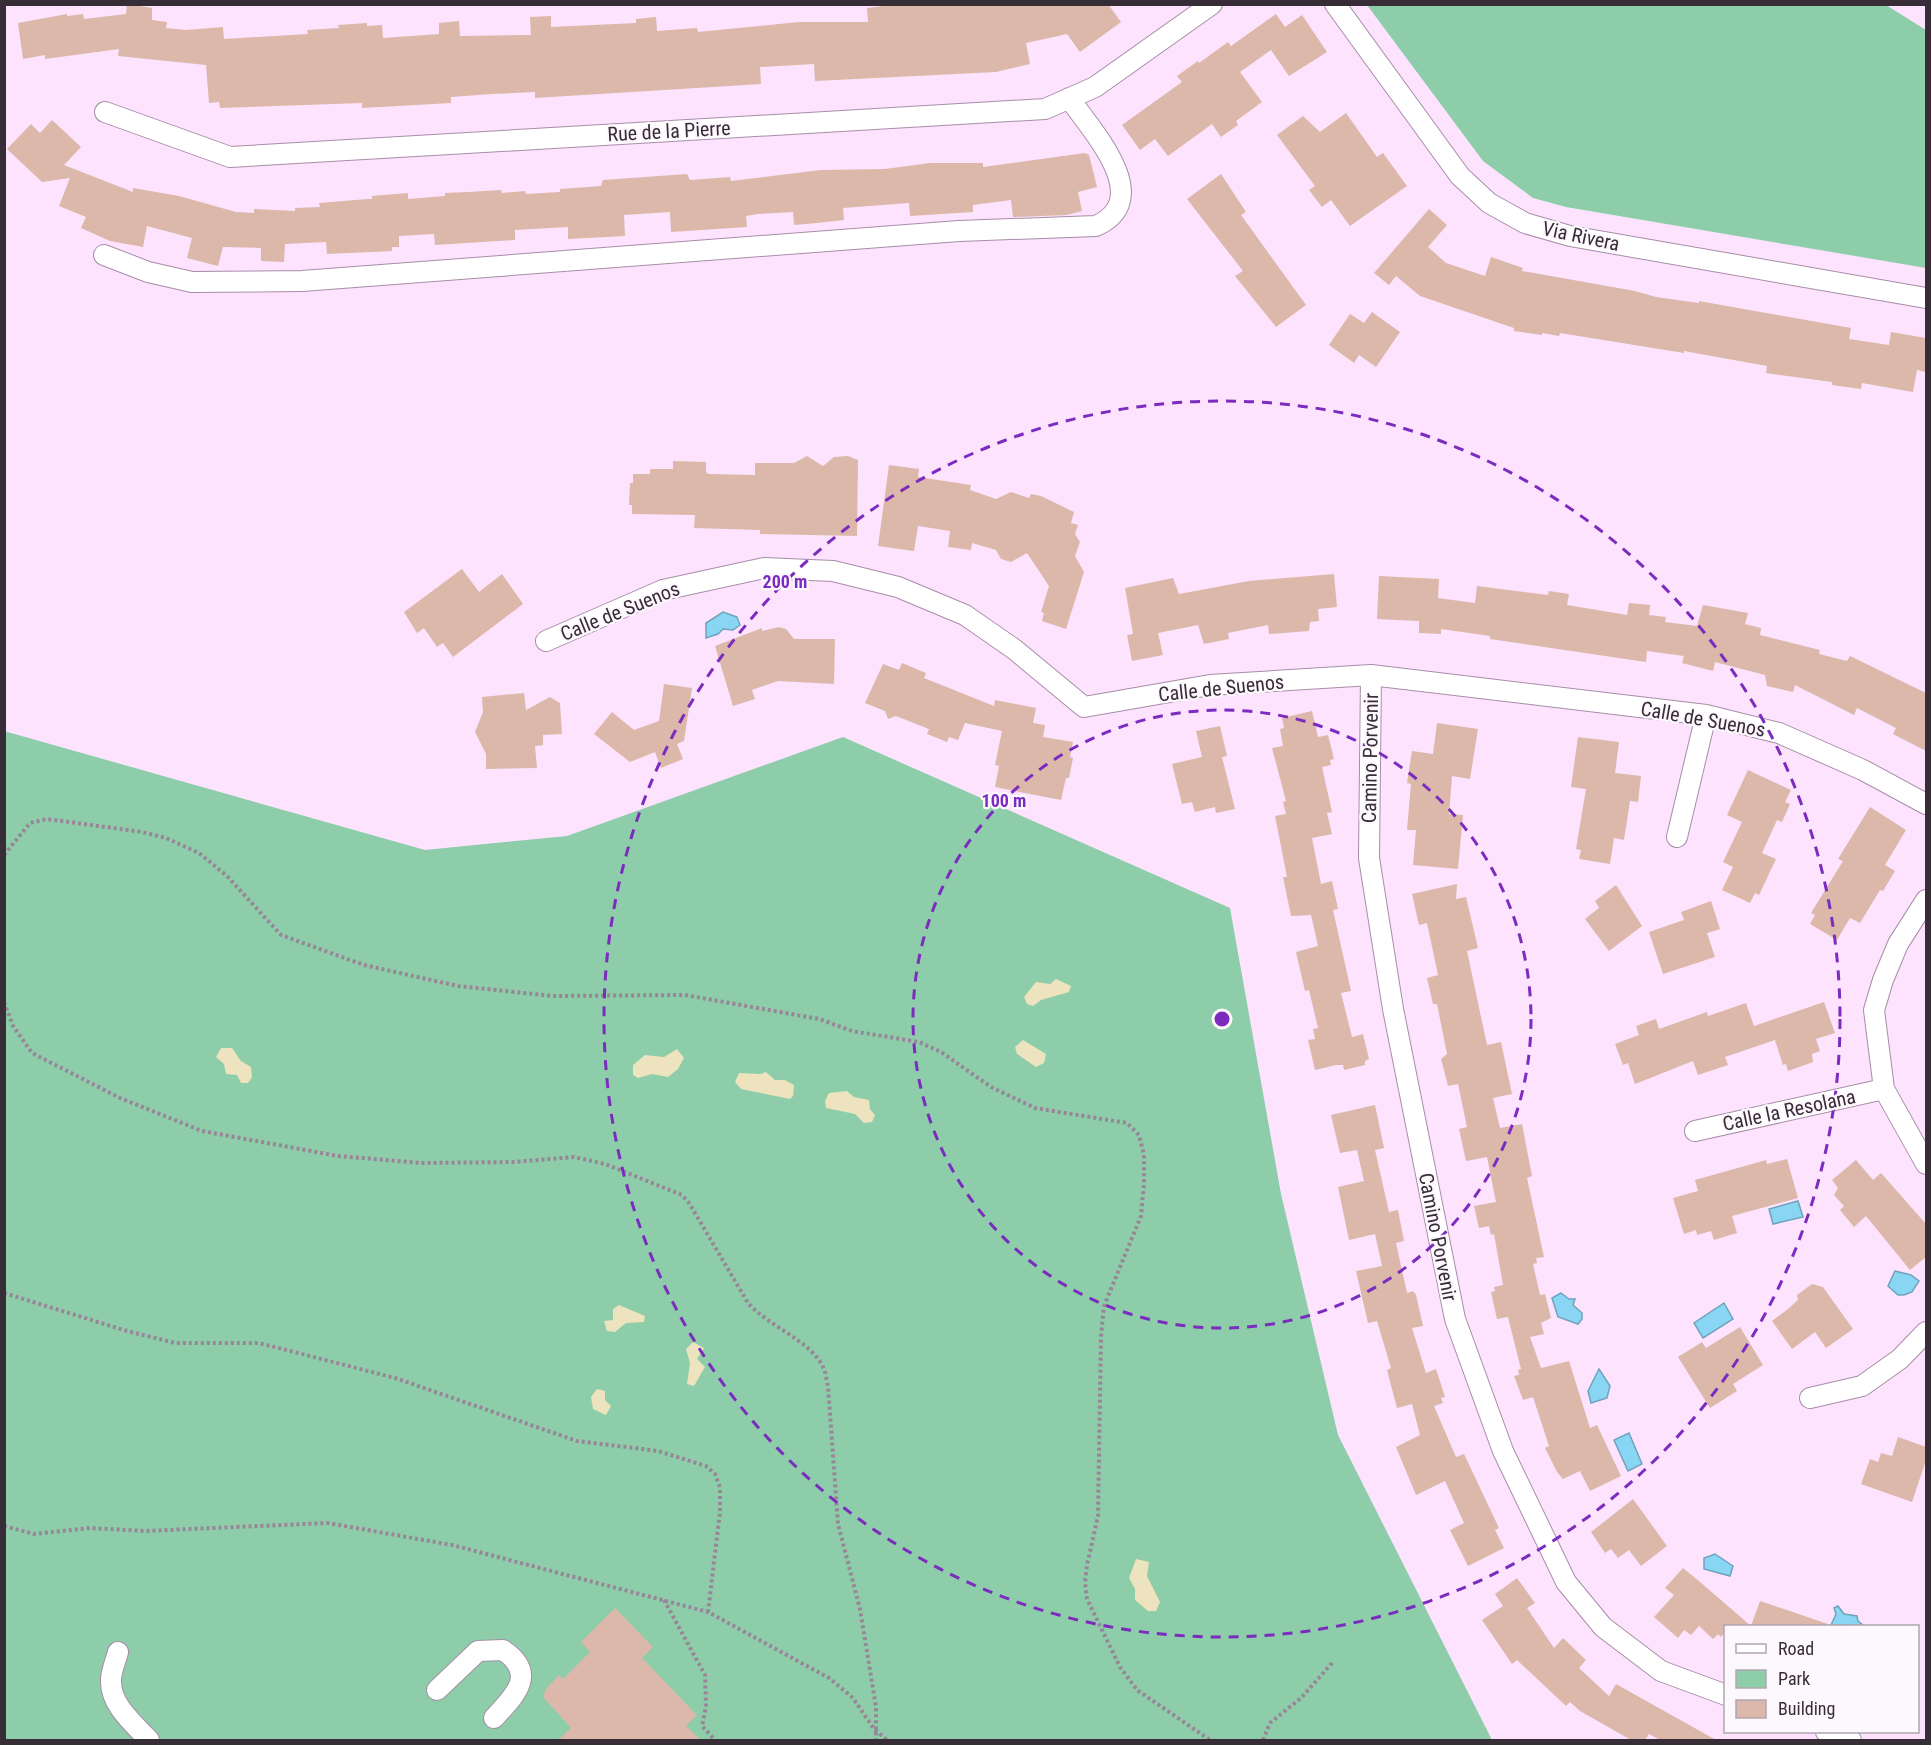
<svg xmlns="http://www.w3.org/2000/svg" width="1931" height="1745" viewBox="0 0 1931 1745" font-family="'Roboto Condensed',sans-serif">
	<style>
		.green { fill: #8dcda9 }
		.sand { fill: #ede3be }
		.water { fill: #89d6f4; stroke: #70a3bb; stroke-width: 1.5 }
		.building { fill: #dbb8a9 }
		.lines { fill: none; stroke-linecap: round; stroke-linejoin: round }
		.minor-casing { stroke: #a78ea7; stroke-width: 22 }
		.path { stroke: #988698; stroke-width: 4; stroke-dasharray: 3 3; stroke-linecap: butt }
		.minor { stroke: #fff; stroke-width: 20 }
		.ring { fill: none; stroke: #7b2cbf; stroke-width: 3; stroke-dasharray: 10 8 }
		.labels { text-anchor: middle; stroke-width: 4.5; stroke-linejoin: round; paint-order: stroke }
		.street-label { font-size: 20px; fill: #372d37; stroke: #fdf8fd }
		.centre { fill: #7b2cbf; stroke: #fdf8fd; stroke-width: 3 }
		.ring-label { font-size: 18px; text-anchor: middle; font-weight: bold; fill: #7b2cbf; stroke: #fdf8fd; stroke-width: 4.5; stroke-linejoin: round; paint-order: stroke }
	</style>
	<rect width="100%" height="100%" fill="#fde3fe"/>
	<path class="green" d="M1367,5H1886L1926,30V268L1566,207L1533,198L1483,161Z
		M4,731L425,850L567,836L843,737L1230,908L1281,1194L1338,1435L1492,1740H5Z"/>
	<path class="sand" d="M1056,979L1071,986L1069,992L1041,1000L1033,1006L1027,1004L1024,997L1036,982L1050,984Z
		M1023,1040L1046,1054L1044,1063L1036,1067L1017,1054L1015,1047Z
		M221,1048H232L241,1061L251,1067L252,1077L248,1083H241L237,1075L226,1074L224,1064L216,1057Z
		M677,1049L684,1058L678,1069L668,1077L652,1074L638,1078L633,1075V1065L645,1055L664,1057Z
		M766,1072L775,1080H785L794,1085L793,1096L790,1099L741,1089L735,1082L739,1073L761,1074Z
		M847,1091L854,1097L869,1100L870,1109L875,1115L872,1122L864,1123L855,1114L826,1108L825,1101L829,1093Z
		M619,1305L645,1316L644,1322L626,1323L615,1332L607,1331L604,1321L613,1320V1309Z
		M693,1342L704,1348L697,1359L705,1367L694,1386L687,1384L690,1363L686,1349Z
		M597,1389L605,1391V1400L611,1406L606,1415L593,1409L591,1397Z
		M1136,1559L1149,1562L1147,1576L1160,1602L1156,1611H1148L1135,1600V1589L1129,1578Z"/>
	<path class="water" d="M723,612L737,617L740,625L733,630L723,629L718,634L706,638V623Z
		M1798,1201L1803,1217L1773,1224L1769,1209Z
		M1895,1271L1911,1275L1919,1281L1912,1292L1904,1295H1898L1888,1286Z
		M1561,1293L1569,1299H1575L1573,1305L1582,1313V1319L1578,1324L1558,1317L1552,1298Z
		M1724,1303L1733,1319L1703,1338L1694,1323Z
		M1599,1369L1610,1386L1607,1398L1591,1403L1588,1391Z
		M1629,1433L1642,1464L1628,1471L1614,1440Z
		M1715,1554L1733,1566L1730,1576L1704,1569V1558Z
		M1838,1606L1844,1614L1857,1616L1858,1621L1864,1626L1831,1625L1836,1614L1834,1608Z"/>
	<path class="building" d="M127,4L152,8V20L167,22L166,28L186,30L223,27L224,39L308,34L307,30L339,28L338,25L367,23V26L382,25L383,38L439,34V23L459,21L460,36L531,35L530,17L551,16V27L636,23V19L656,17L657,31L697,28L698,32L799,22H868L867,8L899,4H1108L1121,22L1080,52L1067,34L1026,43L1030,64L996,72L815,81L814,64L760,67L761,84L535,98V92L491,94L451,97V103L362,108V103L220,108L219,102L209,103L206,65L118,56L119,49L45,59V55L23,59L18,23L67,14V16L83,14L84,19L126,14Z
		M1276,14L1285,27L1302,15L1327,52L1289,76L1271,50L1240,72L1262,102L1236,121L1238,125L1221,137L1212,124L1168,156L1155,139L1140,150L1122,125L1182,82L1177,76L1198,61L1199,63L1228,42L1231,46Z
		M1346,113L1377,157L1383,153L1407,186L1350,226L1331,200L1322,207L1309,190L1315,186L1277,135L1303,116L1320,132Z
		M52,120L81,147L64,165L133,192V188L179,196L236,212L254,213V209L295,211V208L320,207L319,203L368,199H372V196L408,193V199L445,196V193L468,192L501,190L502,193L525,191L526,194L560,192V189L601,186L603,180L687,174L690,180L730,177L731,181L821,170L885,169L930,163H983V167L1085,153L1089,155L1097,187L1078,192L1082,211L1067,215L1013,217L1011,200L973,205V212L910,216L909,203L843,208L844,220L817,223L794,225L793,212L758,214L746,216L747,227L671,232L670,212L624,215L625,236L568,239V227L515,230V240L435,245L434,234L399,236V247H392V251L327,254L326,242L285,244L284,262L261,261V248L223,247L218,266L187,258L192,238L147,226L143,247L110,241L81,228L86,217L59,206L70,178L42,182L7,149L31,124L40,133Z
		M1221,174L1246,212L1241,215L1306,305L1276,327L1235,276L1243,271L1187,199Z
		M1429,209L1447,225L1428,247L1446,263L1485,276L1491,257L1523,268L1522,271L1635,291L1656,297L1699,303V301L1851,328L1849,339L1889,345L1891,332L1926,338V372L1917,370L1913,392L1862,383L1861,389L1832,385V382L1766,373L1767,366L1684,351V353L1560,333L1559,336L1542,333V335L1514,331V328L1420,296L1396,276L1389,285L1374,273Z
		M1372,312L1400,332L1376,367L1359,355L1354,363L1329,345L1350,314L1364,323Z
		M807,456L823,466L834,457L848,456L858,460L857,536L760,534V530L694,528L695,515L632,514V505H629L630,483H633V474H650V469H673V461L706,462V472L708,474L755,475V463H794Z
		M889,465L919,469L918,477L971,485L970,490L996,499L1011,492L1029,498L1031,494L1041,496L1074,512L1071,523L1078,525L1075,534L1080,542L1075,556L1084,572L1066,629L1042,621L1044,613L1041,612L1049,586L1027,553L1011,562L1001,559L996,550L972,543L971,550L948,547L950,531L918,526L914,551L878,546Z
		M462,569L479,592L502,574L523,604L453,657L443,643L437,647L424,628L417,633L404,612Z
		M1334,574L1337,607L1318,609L1319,621L1310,622L1309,631L1269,634L1268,625L1228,633L1229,639L1204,644L1198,625L1158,633L1163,655L1132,661L1127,635L1133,634L1125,588L1173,578L1179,594L1249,581Z
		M1379,576L1439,579L1438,598L1475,603L1477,586L1548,595L1549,591L1569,594L1567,605L1627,615L1629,603L1650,605L1649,615L1666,617L1665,622L1697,626L1703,605L1748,613L1745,624L1761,628L1760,635L1820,650L1819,654L1847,661L1850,656L1926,693V751L1893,734L1896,728L1857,708L1854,715L1795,685L1793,692L1767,686L1765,675L1715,662L1713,671L1682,663L1684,656L1647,651L1646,662L1490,639V636L1441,629V634L1419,633V621L1377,619Z
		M779,627L786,629L794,639H835L834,684L778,681L752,690L755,699L733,706L715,646L762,628V631Z
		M902,663L926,673L924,678L994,706L995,700L1036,708L1033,723L1045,725L1043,737L1073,742L1070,757L1073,758L1069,778H1066L1061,800L995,787L999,766L995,765L1002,731L965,723L958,740L949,737L947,742L927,734L929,729L896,716L888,719L885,711L865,703L883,664L899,670Z
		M664,684L692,688L684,741L677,744L683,759L661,768L655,752L630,762L594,734L612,712L634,730L659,721Z
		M524,693L526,710L550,697L560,703L562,734L543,735V745L535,746L537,768L486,769V754L475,732L483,712L482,697Z
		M1312,711L1318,737L1328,735L1334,759L1330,760L1331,765L1322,767L1332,812L1327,813L1332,834L1312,838L1321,884L1332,881L1338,909L1333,910L1351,991L1341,993L1352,1037L1363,1034L1369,1059L1365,1061V1065L1344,1070L1343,1065H1336L1315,1070L1308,1040L1315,1039L1313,1029L1318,1028L1309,990L1305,991L1296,952L1318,946L1311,915L1291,916L1283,877H1287L1275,816L1286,814L1283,802L1286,801L1272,748L1283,746L1280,729L1284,728L1282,718Z
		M1437,723L1478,729L1470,779L1452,776L1449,814L1463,815L1458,869L1413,865L1416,830H1407L1411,784L1407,783L1412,751L1433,754Z
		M1220,726L1227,756L1222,757L1235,809L1216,813L1215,807L1195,812L1192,802L1182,804L1172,764L1202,757L1196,731Z
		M1578,737L1619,742L1615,773L1641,776L1638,802L1630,801L1624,840L1614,838L1610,864L1579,859L1581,850L1576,849L1586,789L1571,787Z
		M1748,770L1791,790L1785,802L1790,804L1782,822L1777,820L1762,853L1776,859L1759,895L1755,893L1750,903L1722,890L1733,867L1723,862L1742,822L1727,815Z
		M1870,807L1906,830L1885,865L1895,871L1883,891L1880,890L1860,923L1850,918L1837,940L1810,924L1815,915L1811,913L1843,861L1838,859Z
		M1457,884L1456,899L1466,897L1478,948L1467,951L1487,1045L1501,1042L1512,1094L1493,1098L1500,1128L1522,1124L1532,1176L1527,1178L1544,1257L1536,1258L1537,1263L1533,1264L1540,1295L1545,1294L1551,1318L1541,1323L1544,1334L1530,1337L1541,1368L1569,1361L1590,1428L1597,1425L1621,1476L1590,1491L1580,1471L1563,1479L1557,1472L1545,1448L1549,1446L1533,1397L1523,1400L1514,1376L1519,1375L1518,1370L1521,1369L1508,1317L1497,1319L1491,1292L1495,1291L1494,1287L1503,1285L1494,1234L1491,1235L1489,1226L1479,1228L1474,1206L1496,1202L1487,1157L1466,1161L1459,1129L1467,1127L1458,1084L1448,1086L1441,1059L1447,1054L1437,1004H1433L1427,978L1438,975L1427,923L1419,925L1412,894Z
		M1616,885L1642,926L1609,951L1585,919L1599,908L1595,901Z
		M1711,901L1720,929L1707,933L1715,957L1663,974L1649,932L1684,920L1681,912Z
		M1824,1002L1835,1033L1816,1039L1820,1051L1812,1054L1813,1062L1788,1071L1786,1064L1783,1065L1775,1040L1725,1057L1728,1065L1698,1075L1693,1061L1635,1084L1628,1063L1623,1065L1615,1044L1639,1035L1636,1026L1656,1019L1659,1029L1707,1012L1708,1016L1746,1003L1754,1026Z
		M1375,1105L1384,1148L1375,1150L1389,1212L1398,1210L1404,1241L1396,1243L1407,1293L1413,1291L1416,1295L1423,1326L1412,1328L1426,1373L1436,1369L1445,1397L1441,1398L1443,1403L1434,1406L1456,1457L1464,1454L1499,1528L1495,1530L1504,1548L1468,1566L1450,1530L1464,1523L1445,1481L1416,1495L1396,1447L1420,1435L1412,1404L1397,1408L1387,1370L1391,1368L1377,1321L1368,1323L1356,1271L1382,1266L1375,1234L1349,1240L1338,1187L1364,1181L1357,1150L1340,1153L1331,1115Z
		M1787,1159L1798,1198L1732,1216L1737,1233L1714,1240L1711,1231L1697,1235L1696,1230L1684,1234L1673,1198L1698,1191L1695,1180L1766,1160L1767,1164Z
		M1856,1160L1873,1180L1881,1173L1926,1224V1257L1910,1270L1866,1216L1854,1227L1840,1210L1844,1206L1834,1195L1838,1188L1832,1180Z
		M1812,1284L1823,1287L1853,1329L1826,1348L1815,1332L1792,1349L1772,1321L1788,1309L1798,1300L1797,1295Z
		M1740,1327L1763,1365L1733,1384L1737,1391L1710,1408L1678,1357L1702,1342L1706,1348Z
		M1898,1437L1926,1447V1460L1912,1502L1861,1484L1870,1459L1878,1462L1881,1453L1892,1456Z
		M1633,1499L1667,1546L1641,1566L1629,1550L1618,1558L1611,1549L1605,1553L1591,1532Z
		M1683,1568L1700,1582L1751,1626H1725V1632L1721,1637L1718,1634L1713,1639L1699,1626L1691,1635L1684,1630L1678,1638L1654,1617L1674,1595L1665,1588Z
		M1517,1578L1535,1603L1527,1608L1554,1648L1563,1638L1586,1660L1579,1668L1609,1696L1616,1684L1716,1740H1660L1649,1734L1645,1740H1631L1580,1711L1570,1702L1566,1706L1517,1660L1512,1664L1482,1620L1503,1606L1495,1594Z
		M1760,1601L1828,1624L1827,1626H1751Z
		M615,1608L653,1647L642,1658L697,1715L686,1726L701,1740H558L571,1728L543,1697L546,1689L559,1675L563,1679L590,1652L581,1642Z"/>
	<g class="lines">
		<g class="minor-casing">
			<path id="minor" d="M1335,4L1460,176L1489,203L1525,223L1570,236L1926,298
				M105,112L230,157L1045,109L1095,87L1212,4
				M104,255L148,272L192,282L302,281L959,231L1096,226C1156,199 1092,131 1069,98
				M546,641L663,590L764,568L833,571L898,587L965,615L1014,649L1084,707L1210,685L1371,675L1706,715L1779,733L1863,770L1926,804
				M1371,675L1369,858L1393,1009L1455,1319L1503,1451L1566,1582L1603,1627L1661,1671L1726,1695
				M1677,837L1706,715
				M1926,900L1898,944L1883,980L1874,1010L1884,1089L1926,1164
				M1695,1131L1884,1089
				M1810,1398L1862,1386L1900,1359L1926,1332
				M118,1652C116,1660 111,1671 111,1680C110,1705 134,1724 149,1740
				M437,1690L478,1651L503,1650C538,1674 515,1695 494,1718
				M1826,1732L1851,1740"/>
		</g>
		<path class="path" d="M4,855L30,823L47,819L142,832L166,838L199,853L227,876L281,935L364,965L458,986L553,996L685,995L819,1019L852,1031L919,1042L941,1052L991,1087L1035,1108L1127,1123L1139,1135L1144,1155V1184L1141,1216L1104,1306L1101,1336L1098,1516L1087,1565L1085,1582L1087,1599L1120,1667L1137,1690L1210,1740
			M4,1002L13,1026L32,1053L120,1098L202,1131L338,1156L423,1163L515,1162L574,1157L605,1164L682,1195L689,1203L748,1303C768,1326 811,1341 823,1367C826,1372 826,1380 828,1386L838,1524L860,1609L876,1707V1740
			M4,1293L127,1331L175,1343H259L395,1378L577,1441L658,1451L706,1466L715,1474L720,1487V1512L708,1612
			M4,1526L34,1534L90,1528L145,1531L328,1523L452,1545L708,1612L829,1678L853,1698L874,1729L887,1740
			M664,1600L705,1675L706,1707L702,1726L715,1740
			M1263,1740L1270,1723L1301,1698L1333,1662"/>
		<use href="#minor" class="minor"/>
	</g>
	<g class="ring">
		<circle cx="1222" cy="1019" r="309"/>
		<circle cx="1222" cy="1019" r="618"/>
	</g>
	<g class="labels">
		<g class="street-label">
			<text transform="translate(669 131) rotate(-3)" y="7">Rue de la Pierre</text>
			<text transform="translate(1581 236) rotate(12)" y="7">Via Rivera</text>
			<text transform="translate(620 611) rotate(-22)" y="7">Calle de Suenos</text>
			<text transform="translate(1221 688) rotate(-6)" y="7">Calle de Suenos</text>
			<text transform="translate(1703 719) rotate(10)" y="7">Calle de Suenos</text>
			<text transform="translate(1370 758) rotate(-89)" y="7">Camino Porvenir</text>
			<text transform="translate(1789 1110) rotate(-12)" y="7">Calle la Resolana</text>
			<text transform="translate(1438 1237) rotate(79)" y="7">Camino Porvenir</text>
		</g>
	</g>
	<circle cx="1222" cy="1019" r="9" class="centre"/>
	<g class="ring-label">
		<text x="785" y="588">200 m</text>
		<text x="1004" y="807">100 m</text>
	</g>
	<rect width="1931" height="1745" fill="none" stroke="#372d37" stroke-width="12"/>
	<rect x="1724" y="1625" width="195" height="108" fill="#fdf8fd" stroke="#aea7ae" stroke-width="1.5"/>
	<rect x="1736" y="1644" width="30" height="9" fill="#ffffff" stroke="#aea7ae" stroke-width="1.5"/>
	<text x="1778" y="1655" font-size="18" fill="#372d37">Road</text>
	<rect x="1736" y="1670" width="30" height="18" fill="#8dcda9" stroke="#aea7ae" stroke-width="1.5"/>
	<text x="1778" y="1685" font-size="18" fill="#372d37">Park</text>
	<rect x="1736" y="1700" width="30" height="18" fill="#dbb8a9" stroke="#aea7ae" stroke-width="1.5"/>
	<text x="1778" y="1715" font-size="18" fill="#372d37">Building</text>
</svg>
